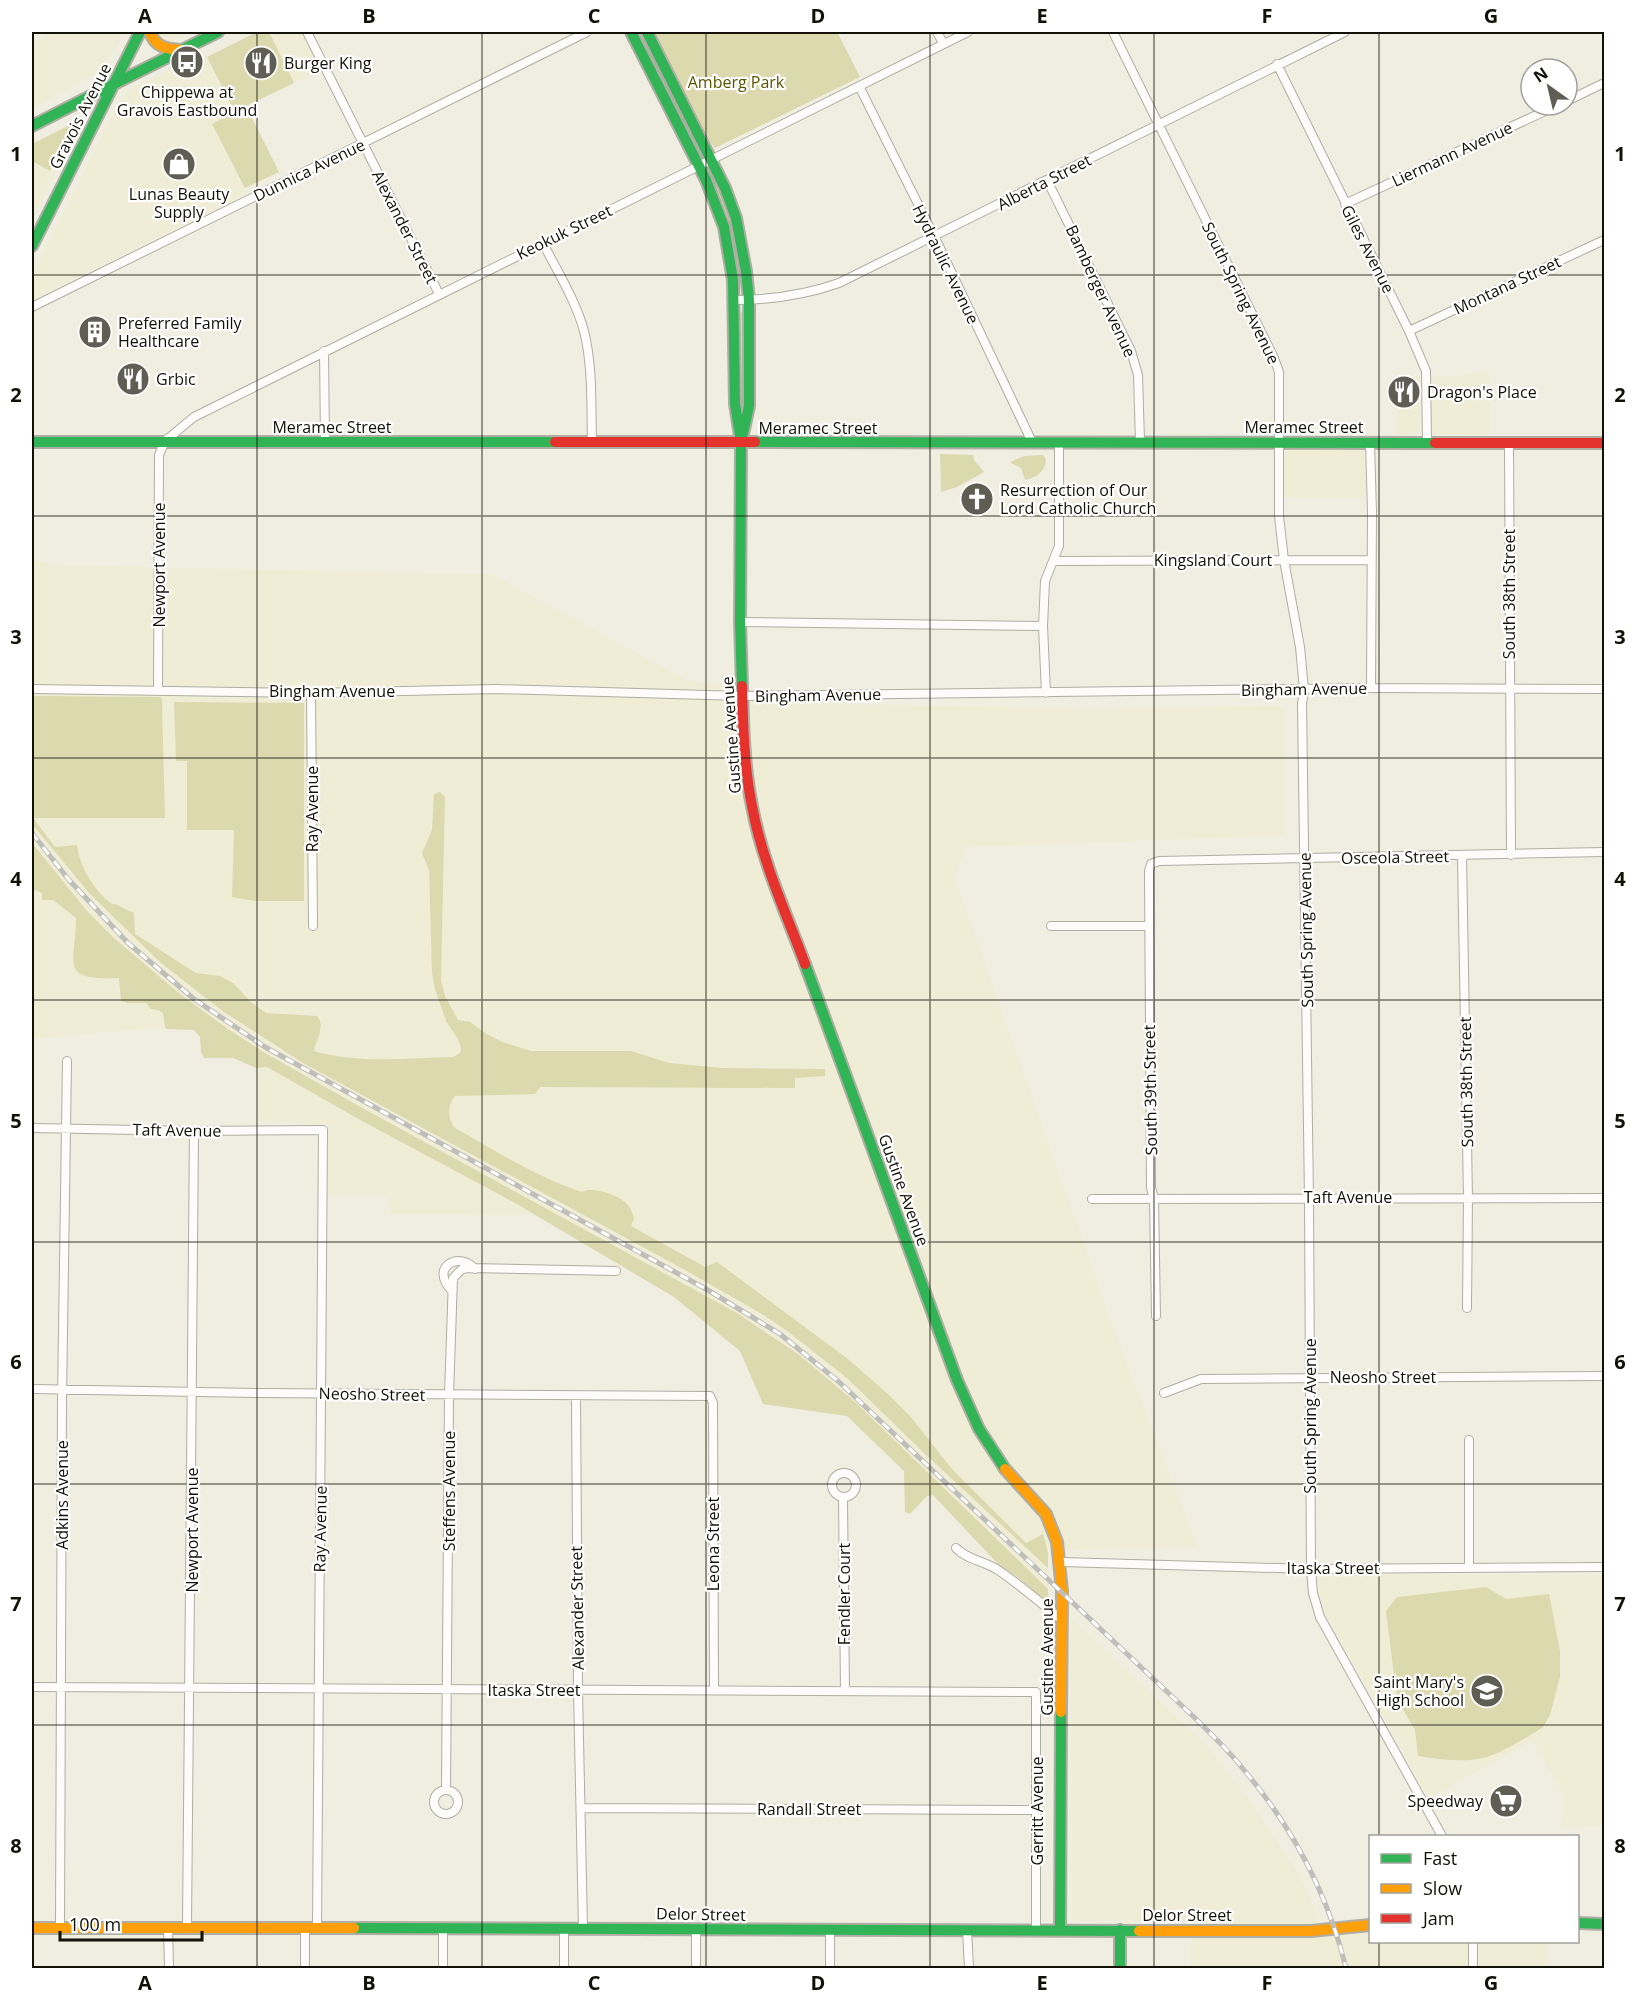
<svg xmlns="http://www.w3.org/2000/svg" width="1636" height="2000" viewBox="0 0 1636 2000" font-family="'Open Sans',sans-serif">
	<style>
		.built { fill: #efedd5 }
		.green { fill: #dcd9af }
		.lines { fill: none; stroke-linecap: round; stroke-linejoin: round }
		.street-casing { stroke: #afaea4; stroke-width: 10 }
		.fast-casing { stroke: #afaea4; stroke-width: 14 }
		.slow-casing { stroke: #afaea4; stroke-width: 14 }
		.jam-casing { stroke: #afaea4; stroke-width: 14 }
		.street { stroke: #fdfcfa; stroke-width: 8 }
		.fast { stroke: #30b455; stroke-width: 10 }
		.slow { stroke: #ff9f0a; stroke-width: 10 }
		.jam { stroke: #e5322d; stroke-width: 10 }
		.rail-casing { stroke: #bebeba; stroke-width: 5 }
		.rail { stroke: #fff; stroke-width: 3; stroke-dasharray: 9; stroke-linecap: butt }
		.grid { fill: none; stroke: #111108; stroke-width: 1.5; stroke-opacity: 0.55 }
		.labels { text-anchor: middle; stroke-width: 4.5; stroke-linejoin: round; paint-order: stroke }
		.poi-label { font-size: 16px; fill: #111108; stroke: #fff; text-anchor: start }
		.park-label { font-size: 16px; fill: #5a5402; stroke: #fff }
		.street-label { font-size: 16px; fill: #111108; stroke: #fff }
		.neatline { fill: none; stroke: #111108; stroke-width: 2 }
		.grid-label { font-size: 20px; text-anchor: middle; font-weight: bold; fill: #111108 }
	</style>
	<rect width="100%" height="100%" fill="#efeee0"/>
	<path class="built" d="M55,32H125L102,70L32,109V43Z
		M156,32H192L166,44H161Z
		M269,32H301L321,69L294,83Z
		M205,52L235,113L212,124L247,194L32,300V275L123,94L132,88Z
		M32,161L55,173L32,220Z
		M1489,371L1490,435L1435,434L1432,430L1431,376H1458Z
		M1397,376H1420V429L1416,434L1397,435Z
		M1289,449L1362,450L1366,456V497H1284V455Z
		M32,559L54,565L82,566L493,575L686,680L839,704L1096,709L1280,706L1284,711L1285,835L967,847L954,876L1118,1341L1198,1547L1033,1550L951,1468L911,1417L889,1395L848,1359L717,1262L705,1267L533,1173L253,1033L303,1063L685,1270L762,1314L790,1333L848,1379L924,1453L1048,1568V1589L854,1401L798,1354L766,1331L265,1053L217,1022L32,1039Z
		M267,1067L362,1121L537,1215L390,1214L389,1195H328L329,1124L258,1122L256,1068Z
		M1324,1575H1604V1826L1562,1827L1564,1796L1532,1740L1429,1798L1324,1609L1320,1595L1319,1580Z
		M1071,1618L1207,1746L1247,1797L1299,1875L1313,1906L1323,1937L1370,1932V1942H1547L1548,1968H1191L1190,1920L1074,1921L1072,1916Z"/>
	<path class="green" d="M257,32H269L294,83L246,106L279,172L245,188L212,124L235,112L207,57Z
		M637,32H642L700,146L695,148Z
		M654,32H837L860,77L715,148L708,140Z
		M74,123L50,171L32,161V144Z
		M712,176L714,177C732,214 737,243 743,283L742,286L738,284L729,229L710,179Z
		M739,312L744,313V404H738Z
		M940,454L973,455L974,460L984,472L957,487L941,492Z
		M1043,455L1046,459C1046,471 1036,478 1025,480L1021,468L1011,463L1012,461L1024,456Z
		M32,696L160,697L162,699L165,818H33L55,847L77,845C79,866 95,892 112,904C121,904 126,912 134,912L135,934L196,973L220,976L233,983L251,1002L266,1013L317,1016C326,1026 316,1039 314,1051C358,1064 408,1058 453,1057L460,1053L461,1048L458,1039L446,1021L435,989L432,972L429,870L422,853L432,830L434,794L440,792L445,797L441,980L445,996L458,1020L470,1022L485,1033L502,1042L531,1051H631L669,1063L722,1068L825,1069V1076L795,1078V1088L540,1087L535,1094L455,1096C447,1105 447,1118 455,1128C496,1151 536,1177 582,1192C592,1186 619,1195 627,1204C631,1208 632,1213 634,1218L631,1226L705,1267L717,1262L848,1359L889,1395L911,1417L951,1468L1026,1543L1043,1534L1048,1552V1568L924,1453L848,1379L790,1333L762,1314L685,1270L303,1063L224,1012L161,963L90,894L32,824Z
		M174,702L304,703V901H255L232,897L234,830H187V761H176Z
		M32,843L87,911L114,938L180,994L228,1029L265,1053L357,1105L737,1313L798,1354L854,1401L1048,1589L1049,1604L1020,1579L998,1564L933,1495L927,1496L910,1514L905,1512L904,1471L847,1416L763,1404L740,1351L674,1297L515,1203L362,1121L267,1067L256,1068L233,1058H204L201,1052L200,1037L194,1030L166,1029C161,1015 169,1011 151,1009L146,1003H128L121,1001L119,978C57,981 76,964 76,918L53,900H42V893L32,889Z
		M1486,1587L1506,1599L1549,1594L1560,1651V1677L1550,1715L1543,1727L1537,1731C1520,1741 1502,1753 1483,1758C1462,1763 1439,1759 1418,1756L1415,1730L1397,1699L1386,1611L1397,1597Z"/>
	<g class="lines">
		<g class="street-casing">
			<path id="street" d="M307,32L439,294
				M937,32L943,43
				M1113,32L1274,358L1279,372V516L1284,560L1300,647L1304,690L1302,704L1309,1198L1311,1569L1313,1593L1320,1617L1442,1836
				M1277,64L1409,331L1426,371L1427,442
				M859,86L939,246L1032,442
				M1567,101L1604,83
				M1047,180L1131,351L1138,375L1140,442
				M1345,204L1558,105
				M543,243C557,271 576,301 584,331C593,367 591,406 592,443
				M733,300C769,300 805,295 839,283L1345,32
				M32,307L587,32
				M1409,331L1604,240
				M324,351L325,442
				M1370,442L1372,512L1371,688
				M1509,442L1511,855
				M1054,561L1371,560
				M740,622L1043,626
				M32,689L311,693L496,689L742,696L1371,688L1604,689
				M158,690L159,455L165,441L194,417L968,32
				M311,693L313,926
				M1046,693L1043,626L1045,581L1059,546V442
				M1462,856L1468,1198L1467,1308
				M1051,926H1148
				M32,1128L194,1131L323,1130L317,1928
				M1092,1199L1604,1198
				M452,1291C428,1266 461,1251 475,1269
				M1156,1316L1154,1198L1151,1188L1149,871L1151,864L1159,861L1604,852
				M32,1389L257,1393L710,1396L713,1403L714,1689
				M1164,1393L1201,1379L1604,1376
				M576,1396L578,1691L583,1928
				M1469,1440V1568
				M832 1485a12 12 0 1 1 24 0a12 12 0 1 1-24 0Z
				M843,1498L845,1690
				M956,1548C967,1560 985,1561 998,1570C1020,1585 1041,1603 1062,1620
				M1061,1562L1311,1569L1604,1567
				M32,1687L1036,1692V1930
				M434 1802a12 12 0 1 1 24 0a12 12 0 1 1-24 0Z
				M446,1790L449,1395L453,1278L462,1269L469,1268L616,1271
				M582,1808L1037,1810
				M60,1928L62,1399L67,1061
				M168,1928L169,1968
				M187,1928L194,1131
				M305,1928V1968
				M564,1928V1968
				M443,1929V1968
				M830,1930V1968
				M967,1930L969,1968
				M1473,1942V1968
				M696,1968V1930"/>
		</g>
		<g class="fast-casing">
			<path id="fast" d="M631,32L706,180L724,227L733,280L735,404L740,436
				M647,32L725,188L736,218L746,271L749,300V406L741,443L740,622L742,686
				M112,85L218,32
				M32,126L112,85
				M32,246L140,32
				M32,442H555
				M755,442L1435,443
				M805,964L957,1380L979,1429L1005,1469
				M1578,1923L1604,1924
				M354,1928L1139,1931
				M1060,1930L1061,1712
				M1120,1930V1968"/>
		</g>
		<g class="slow-casing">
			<path id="slow" d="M150,32C155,47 166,49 181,50
				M1005,1469L1046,1514L1057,1542L1062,1591L1061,1712
				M32,1928H354
				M1139,1931H1311L1370,1925"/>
		</g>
		<g class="jam-casing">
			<path id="jam" d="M555,442H755
				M1435,443H1604
				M742,686C743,726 744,767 752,806C762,861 786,913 805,964"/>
		</g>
		<use href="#street" class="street"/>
		<use href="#fast" class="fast"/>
		<use href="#slow" class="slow"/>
		<use href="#jam" class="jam"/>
		<g class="rail-casing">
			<path id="rail" d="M32,833L69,880L128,943L194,999L265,1047L706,1289L780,1334L838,1381L1197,1720C1213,1736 1230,1752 1244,1770C1293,1828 1328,1895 1346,1968"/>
		</g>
		<use href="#rail" class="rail"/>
	</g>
	<path class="grid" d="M257,32V1968M482,32V1968M706,32V1968M930,32V1968M1154,32V1968M1379,32V1836M32,275H1604M32,516H1604M32,758H1604M32,1000H1604M32,1242H1604M32,1484H1604M32,1725H1604M1379,1942V1968"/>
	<defs>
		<g id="bus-disc" transform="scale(1.725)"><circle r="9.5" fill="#5f5e54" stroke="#fff"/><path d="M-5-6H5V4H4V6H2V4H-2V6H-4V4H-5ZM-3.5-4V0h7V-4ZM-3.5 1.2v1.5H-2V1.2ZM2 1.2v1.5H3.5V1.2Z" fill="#fff"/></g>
		<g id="restaurant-disc" transform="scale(1.725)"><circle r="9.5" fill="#5f5e54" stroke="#fff"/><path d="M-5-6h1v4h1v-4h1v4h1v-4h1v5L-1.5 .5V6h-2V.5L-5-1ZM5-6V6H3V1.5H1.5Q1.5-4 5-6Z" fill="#fff"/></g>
		<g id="shop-disc" transform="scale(1.725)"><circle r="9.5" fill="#5f5e54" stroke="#fff"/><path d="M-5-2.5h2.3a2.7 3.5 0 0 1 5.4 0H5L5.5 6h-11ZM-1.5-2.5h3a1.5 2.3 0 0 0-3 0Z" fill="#fff"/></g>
		<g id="building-disc" transform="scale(1.725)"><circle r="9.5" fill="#5f5e54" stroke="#fff"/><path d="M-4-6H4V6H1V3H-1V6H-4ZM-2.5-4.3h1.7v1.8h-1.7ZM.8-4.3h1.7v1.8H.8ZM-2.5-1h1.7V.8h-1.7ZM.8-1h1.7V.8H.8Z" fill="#fff"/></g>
		<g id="church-disc" transform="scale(1.725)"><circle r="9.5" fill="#5f5e54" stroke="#fff"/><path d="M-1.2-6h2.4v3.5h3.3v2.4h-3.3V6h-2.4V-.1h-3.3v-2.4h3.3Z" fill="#fff"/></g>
		<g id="school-disc" transform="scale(1.725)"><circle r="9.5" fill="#5f5e54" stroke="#fff"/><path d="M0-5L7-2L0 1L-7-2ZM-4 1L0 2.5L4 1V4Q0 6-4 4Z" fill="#fff"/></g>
		<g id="supermarket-disc" transform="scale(1.725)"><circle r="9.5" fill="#5f5e54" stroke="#fff"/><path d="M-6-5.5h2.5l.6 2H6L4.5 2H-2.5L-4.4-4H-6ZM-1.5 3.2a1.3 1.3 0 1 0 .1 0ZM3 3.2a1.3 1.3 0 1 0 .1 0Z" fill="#fff"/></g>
	</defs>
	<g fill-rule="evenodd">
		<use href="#bus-disc" x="187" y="62"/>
		<use href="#restaurant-disc" x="261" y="63"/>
		<use href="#shop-disc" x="179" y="164"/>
		<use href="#building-disc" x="95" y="332"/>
		<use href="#restaurant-disc" x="133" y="379"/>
		<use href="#restaurant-disc" x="1404" y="392"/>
		<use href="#church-disc" x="977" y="499"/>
		<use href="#school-disc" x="1487" y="1691"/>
		<use href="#supermarket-disc" x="1506" y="1801"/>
	</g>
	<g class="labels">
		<g class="poi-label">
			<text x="284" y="69">Burger King</text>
			<text x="187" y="98" text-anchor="middle">Chippewa at<tspan x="187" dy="18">Gravois Eastbound</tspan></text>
			<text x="179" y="200" text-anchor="middle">Lunas Beauty<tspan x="179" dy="18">Supply</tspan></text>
			<text x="118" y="329">Preferred Family<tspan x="118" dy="18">Healthcare</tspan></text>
			<text x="156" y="385">Grbic</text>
			<text x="1427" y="398">Dragon's Place</text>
			<text x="1000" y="496">Resurrection of Our<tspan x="1000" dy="18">Lord Catholic Church</tspan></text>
			<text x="1464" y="1688" text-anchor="end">Saint Mary's<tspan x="1464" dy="18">High School</tspan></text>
			<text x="1483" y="1807" text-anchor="end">Speedway</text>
		</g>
		<g class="park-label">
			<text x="736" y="88">Amberg Park</text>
		</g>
		<g class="street-label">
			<text transform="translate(80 116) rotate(-63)" y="6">Gravois Avenue</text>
			<text transform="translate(1452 154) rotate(-25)" y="6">Liermann Avenue</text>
			<text transform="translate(309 170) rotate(-26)" y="6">Dunnica Avenue</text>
			<text transform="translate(1044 182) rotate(-27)" y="6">Alberta Street</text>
			<text transform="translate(405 227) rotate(63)" y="6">Alexander Street</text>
			<text transform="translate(564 232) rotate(-26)" y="6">Keokuk Street</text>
			<text transform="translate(1368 249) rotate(63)" y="6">Giles Avenue</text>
			<text transform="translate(946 264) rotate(64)" y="6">Hydraulic Avenue</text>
			<text transform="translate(1507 285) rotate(-25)" y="6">Montana Street</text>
			<text transform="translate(1101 291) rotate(65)" y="6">Bamberger Avenue</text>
			<text transform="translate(1241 293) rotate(64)" y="6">South Spring Avenue</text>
			<text x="332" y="433">Meramec Street</text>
			<text x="1304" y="433">Meramec Street</text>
			<text x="818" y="434">Meramec Street</text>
			<text x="1213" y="566">Kingsland Court</text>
			<text transform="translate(159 565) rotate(-90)" y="6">Newport Avenue</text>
			<text transform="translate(1509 594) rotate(-90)" y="6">South 38th Street</text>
			<text transform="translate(1304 689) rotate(-1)" y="6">Bingham Avenue</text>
			<text x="332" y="697">Bingham Avenue</text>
			<text transform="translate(818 695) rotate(-1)" y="6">Bingham Avenue</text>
			<text transform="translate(731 735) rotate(-94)" y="6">Gustine Avenue</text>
			<text transform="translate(312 809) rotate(-90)" y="6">Ray Avenue</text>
			<text transform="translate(1395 857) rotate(-1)" y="6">Osceola Street</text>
			<text transform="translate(1306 930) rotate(-91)" y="6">South Spring Avenue</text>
			<text transform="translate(1466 1082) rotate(-91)" y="6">South 38th Street</text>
			<text transform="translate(1150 1090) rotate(-91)" y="6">South 39th Street</text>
			<text transform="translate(177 1130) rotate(1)" y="6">Taft Avenue</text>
			<text transform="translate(904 1190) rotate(70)" y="6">Gustine Avenue</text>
			<text x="1348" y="1203">Taft Avenue</text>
			<text x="1383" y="1383">Neosho Street</text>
			<text transform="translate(372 1394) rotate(1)" y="6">Neosho Street</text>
			<text transform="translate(1310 1416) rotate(-90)" y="6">South Spring Avenue</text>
			<text transform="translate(449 1491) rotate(-90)" y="6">Steffens Avenue</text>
			<text transform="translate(62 1495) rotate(-90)" y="6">Adkins Avenue</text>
			<text transform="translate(320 1529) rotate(-89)" y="6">Ray Avenue</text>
			<text transform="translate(192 1530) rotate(-90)" y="6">Newport Avenue</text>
			<text transform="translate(713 1544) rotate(-90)" y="6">Leona Street</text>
			<text x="1333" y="1574">Itaska Street</text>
			<text transform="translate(844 1594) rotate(-90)" y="6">Fendler Court</text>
			<text transform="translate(577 1608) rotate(-91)" y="6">Alexander Street</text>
			<text transform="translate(1047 1657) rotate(-90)" y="6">Gustine Avenue</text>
			<text x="534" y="1696">Itaska Street</text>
			<text x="809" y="1815">Randall Street</text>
			<text transform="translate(1037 1811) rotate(-90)" y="6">Gerritt Avenue</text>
			<text transform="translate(701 1914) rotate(1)" y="6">Delor Street</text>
			<text x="1187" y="1921">Delor Street</text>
		</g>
	</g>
	<rect width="1636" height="2000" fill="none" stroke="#ffffff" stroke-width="66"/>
	<rect x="1369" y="1835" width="210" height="108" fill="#ffffff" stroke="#a0a09c" stroke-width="1.5"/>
	<rect x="1381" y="1854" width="30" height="9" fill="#30b455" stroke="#a0a09c" stroke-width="1.5"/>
	<text x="1423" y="1865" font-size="18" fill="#111108">Fast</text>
	<rect x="1381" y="1884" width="30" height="9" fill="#ff9f0a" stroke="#a0a09c" stroke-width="1.5"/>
	<text x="1423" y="1895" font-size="18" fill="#111108">Slow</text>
	<rect x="1381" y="1914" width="30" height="9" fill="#e5322d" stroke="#a0a09c" stroke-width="1.5"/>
	<text x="1423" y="1925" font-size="18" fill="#111108">Jam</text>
	<g transform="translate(1549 87) rotate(326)"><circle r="28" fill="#ffffff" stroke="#a0a09c" stroke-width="1.5"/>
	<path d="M0-4.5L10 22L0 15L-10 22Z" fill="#5f5e54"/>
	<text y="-9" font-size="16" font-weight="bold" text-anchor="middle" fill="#111108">N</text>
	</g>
	<path d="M60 1931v9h142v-9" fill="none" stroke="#111108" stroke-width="3"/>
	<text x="69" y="1931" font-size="18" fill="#111108" stroke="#ffffff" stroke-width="4.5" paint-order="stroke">100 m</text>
	<rect x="33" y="33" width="1570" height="1934" class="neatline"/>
	<g class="grid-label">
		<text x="145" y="23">A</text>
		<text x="369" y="23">B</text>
		<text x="594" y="23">C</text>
		<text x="818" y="23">D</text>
		<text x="1042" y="23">E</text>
		<text x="1267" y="23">F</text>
		<text x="1491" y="23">G</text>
		<text x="16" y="161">1</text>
		<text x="1620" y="161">1</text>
		<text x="16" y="402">2</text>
		<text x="1620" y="402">2</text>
		<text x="16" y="644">3</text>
		<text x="1620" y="644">3</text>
		<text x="16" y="886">4</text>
		<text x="1620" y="886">4</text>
		<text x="16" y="1128">5</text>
		<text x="1620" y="1128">5</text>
		<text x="16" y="1369">6</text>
		<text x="1620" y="1369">6</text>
		<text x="16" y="1611">7</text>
		<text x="1620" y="1611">7</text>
		<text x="16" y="1853">8</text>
		<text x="1620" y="1853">8</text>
		<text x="145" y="1990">A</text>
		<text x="369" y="1990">B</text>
		<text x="594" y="1990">C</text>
		<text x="818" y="1990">D</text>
		<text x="1042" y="1990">E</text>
		<text x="1267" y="1990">F</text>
		<text x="1491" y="1990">G</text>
	</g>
</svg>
